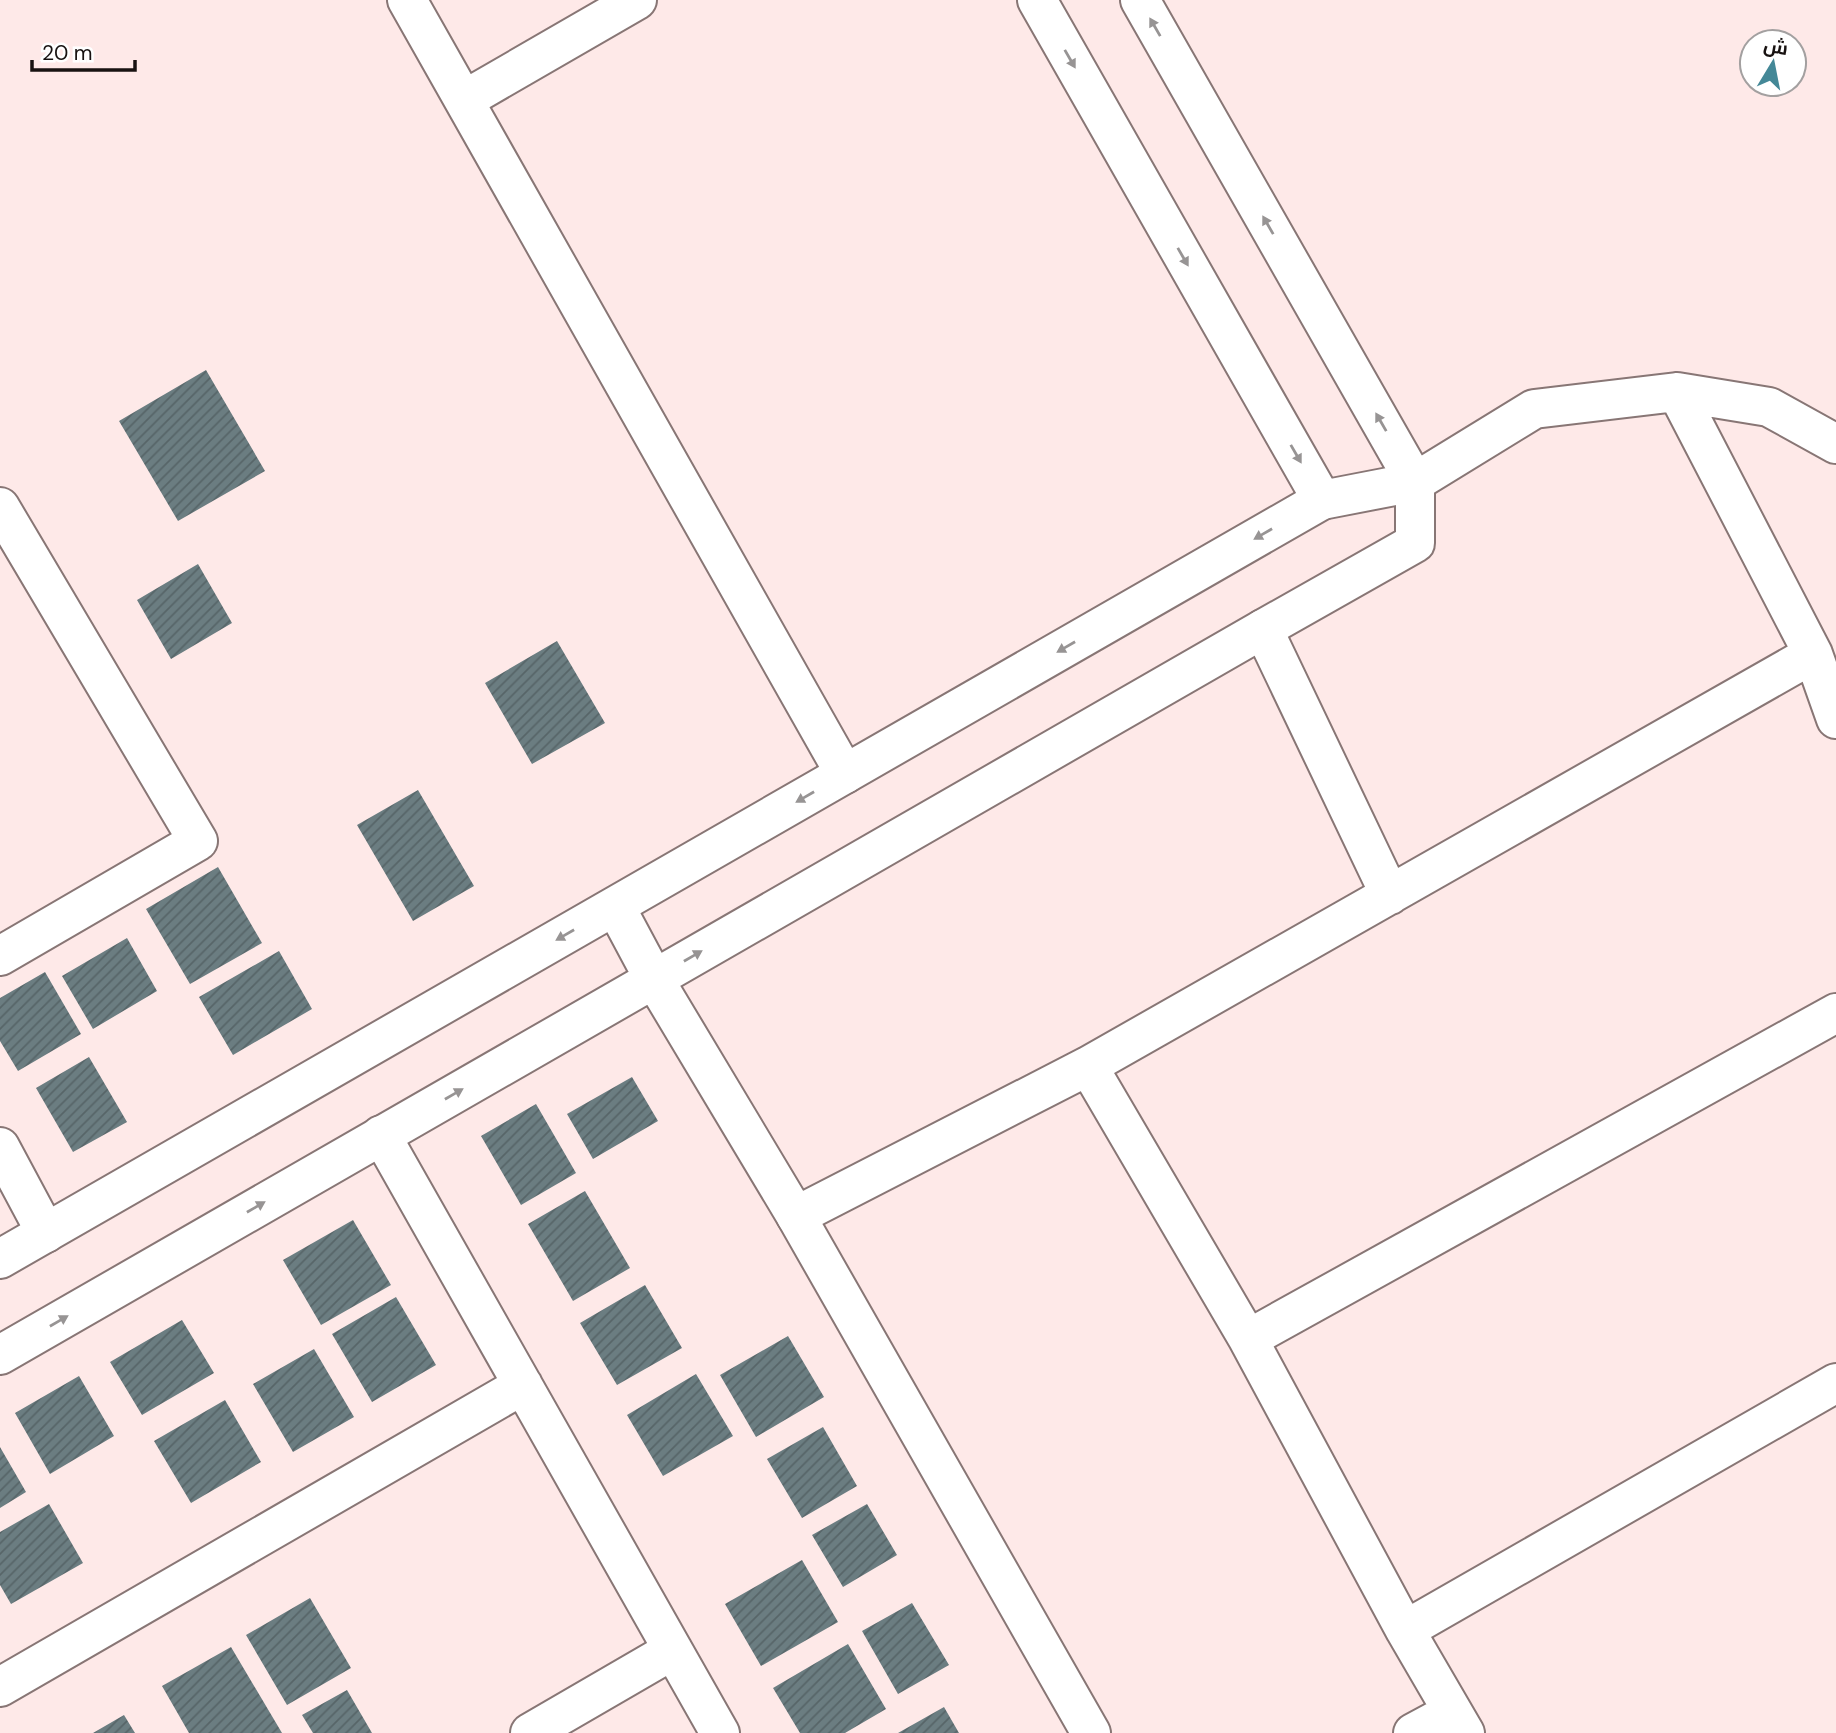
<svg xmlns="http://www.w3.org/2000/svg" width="1836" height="1733" viewBox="0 0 1836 1733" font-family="'DM Sans',Cairo,sans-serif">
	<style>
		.building { fill: url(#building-hatch) }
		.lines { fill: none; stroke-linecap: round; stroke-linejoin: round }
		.minor-casing { stroke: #887675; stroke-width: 42 }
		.tertiary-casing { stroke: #887675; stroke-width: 42 }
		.minor { stroke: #fff; stroke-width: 38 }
		.tertiary { stroke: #fff; stroke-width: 38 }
		.oneway { fill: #979494 }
	</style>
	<defs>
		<pattern id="building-hatch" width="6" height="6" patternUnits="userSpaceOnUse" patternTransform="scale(1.75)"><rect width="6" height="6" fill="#6b7d81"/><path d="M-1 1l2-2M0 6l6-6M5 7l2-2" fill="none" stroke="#576568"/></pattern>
	</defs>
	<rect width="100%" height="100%" fill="#fee9e8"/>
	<path class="building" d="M206,370L265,471L178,521L119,421Z
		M198,564L232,623L171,659L137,600Z
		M557,641L605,723L532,764L485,683Z
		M418,790L474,886L413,921L357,825Z
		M218,867L262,943L190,984L146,909Z
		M127,938L157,991L93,1029L62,976Z
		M279,951L312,1009L233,1055L199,997Z
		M45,972L81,1034L18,1071L0,1041V998Z
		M89,1057L127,1122L73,1152L36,1088Z
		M632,1077L658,1121L593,1159L567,1114Z
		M536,1104L576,1173L521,1205L481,1136Z
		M585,1191L630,1268L573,1301L528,1224Z
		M353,1220L391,1285L321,1325L283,1260Z
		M645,1285L682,1348L617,1385L580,1323Z
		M396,1297L436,1365L372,1402L332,1334Z
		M182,1320L214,1373L142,1415L110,1362Z
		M788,1336L824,1397L756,1437L720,1375Z
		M314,1349L354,1417L293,1452L253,1384Z
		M696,1374L733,1436L663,1476L627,1415Z
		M79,1376L114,1436L50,1474L15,1413Z
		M225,1400L261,1462L191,1503L154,1441Z
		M823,1427L857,1486L802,1518L767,1459Z
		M0,1447L26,1492L0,1508Z
		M49,1504L83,1563L11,1604L0,1585V1532Z
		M867,1504L897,1555L843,1587L812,1535Z
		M802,1560L838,1622L761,1666L725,1604Z
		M310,1598L351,1668L287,1705L246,1635Z
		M912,1603L949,1665L898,1694L862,1631Z
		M848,1644L886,1709L845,1733H800L773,1688Z
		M231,1647L282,1733H189L162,1686Z
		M347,1690L372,1733H313L302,1715Z
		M944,1707L959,1733H898Z
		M124,1715L135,1733H93Z"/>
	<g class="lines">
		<g class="minor-casing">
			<path id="minor" d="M407,0L845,774
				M464,100L637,0
				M1677,392L1813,654L1836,719
				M1322,500L1415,482L1534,409L1677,392L1769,407L1836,444
				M0,507L198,841L0,956
				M1263,629L1390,895
				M1088,1066L1248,1339L1405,1630L1465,1733
				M381,1135L720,1733
				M0,1147L46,1233
				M796,1216L1088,1066L1813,654
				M1248,1339L1836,1013
				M1405,1630L1836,1383
				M0,1687L523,1385
				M530,1733L673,1650
				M1413,1733L1452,1712"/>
		</g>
		<g class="tertiary-casing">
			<path id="tertiary" d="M615,906L654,979L796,1216L1091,1733
				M0,1259L1322,500L1037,0
				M0,1355L1263,629L1415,543V482L1140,0"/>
		</g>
		<use href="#minor" class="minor"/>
		<use href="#tertiary" class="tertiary"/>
	</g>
	<defs><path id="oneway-solid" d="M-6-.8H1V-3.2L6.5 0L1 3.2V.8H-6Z" transform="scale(1.75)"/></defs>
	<g class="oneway">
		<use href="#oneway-solid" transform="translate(1155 27) rotate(-120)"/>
		<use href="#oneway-solid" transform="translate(1070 59) rotate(60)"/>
		<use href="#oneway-solid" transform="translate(1268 225) rotate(-120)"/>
		<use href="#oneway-solid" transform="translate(1183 257) rotate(60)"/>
		<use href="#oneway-solid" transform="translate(1381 422) rotate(-120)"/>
		<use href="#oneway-solid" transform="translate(1296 454) rotate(60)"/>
		<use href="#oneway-solid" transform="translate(1263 534) rotate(150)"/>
		<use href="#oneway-solid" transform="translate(1066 647) rotate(150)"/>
		<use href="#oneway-solid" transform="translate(805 797) rotate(150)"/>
		<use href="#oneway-solid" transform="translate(565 935) rotate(150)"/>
		<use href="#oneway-solid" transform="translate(693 956) rotate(-30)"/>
		<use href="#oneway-solid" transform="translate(454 1094) rotate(-30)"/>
		<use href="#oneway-solid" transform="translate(256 1207) rotate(-30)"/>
		<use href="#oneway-solid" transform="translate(59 1321) rotate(-30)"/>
	</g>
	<g transform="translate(1773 63) rotate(10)"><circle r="33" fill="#ffffff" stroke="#a3a0a0" stroke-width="2"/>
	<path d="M0-5L12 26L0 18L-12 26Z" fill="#448897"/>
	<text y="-10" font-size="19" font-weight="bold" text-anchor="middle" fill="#181211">ش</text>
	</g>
	<path d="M32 60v10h103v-10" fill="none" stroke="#181211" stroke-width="3.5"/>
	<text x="42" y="60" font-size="21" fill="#181211" stroke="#ffffff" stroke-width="5" paint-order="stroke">20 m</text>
</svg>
